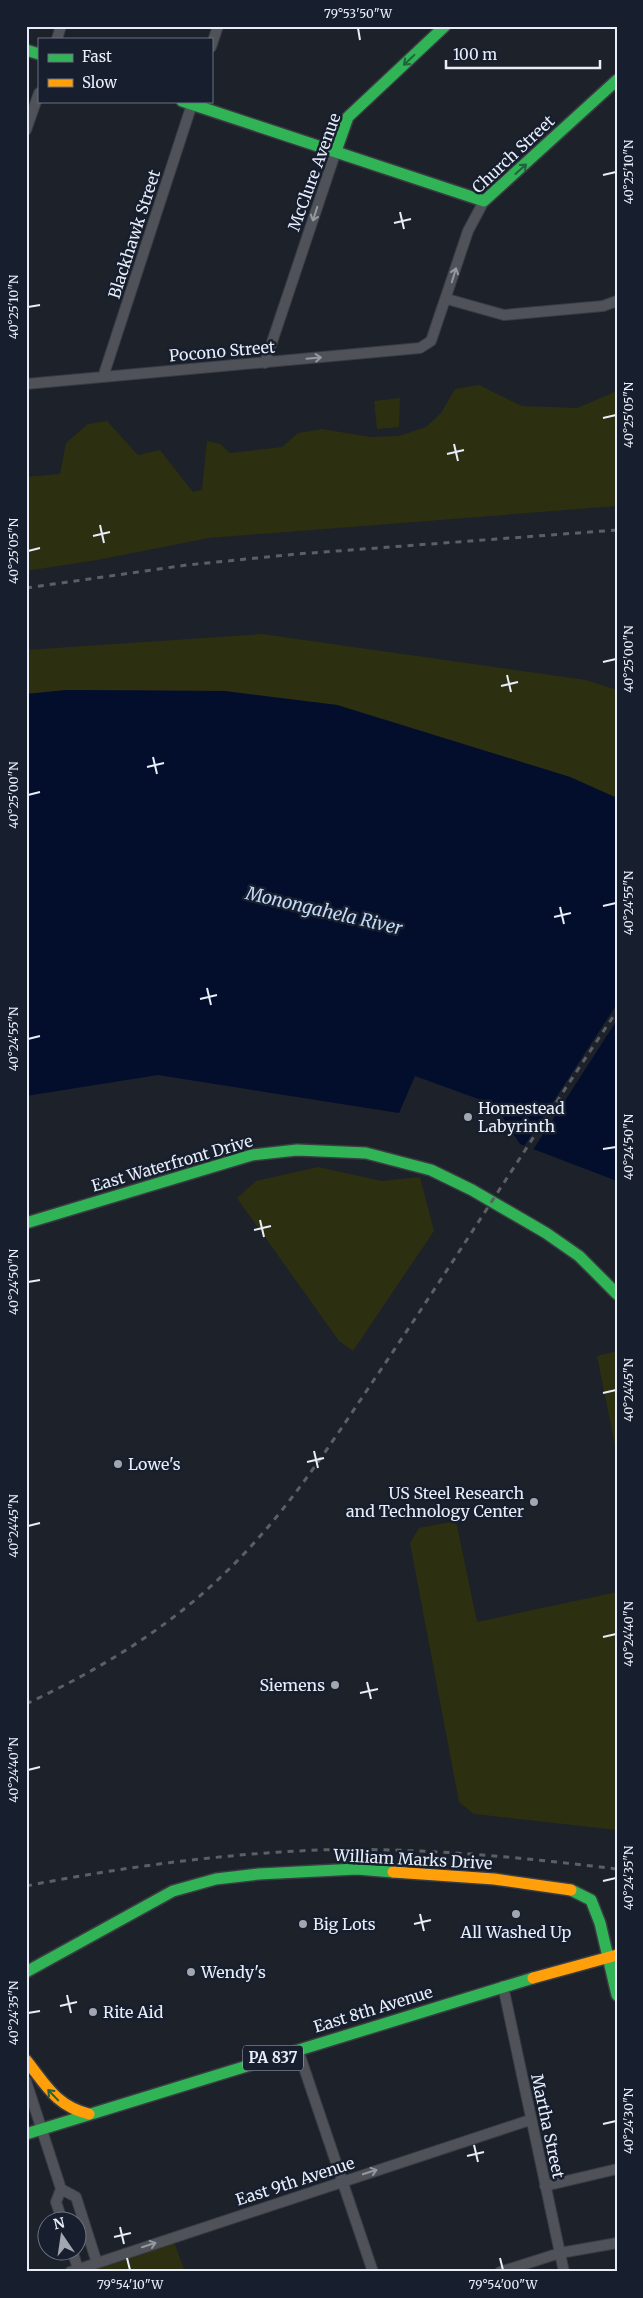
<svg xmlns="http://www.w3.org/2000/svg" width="643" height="2298" viewBox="0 0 643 2298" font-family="Merriweather,serif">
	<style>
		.green { fill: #2d2f11 }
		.water { fill: #030e2d }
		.pier { fill: #1d2129 }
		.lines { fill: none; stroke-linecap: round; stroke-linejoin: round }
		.street-casing { stroke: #393c43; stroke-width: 12 }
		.fast-casing { stroke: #393c43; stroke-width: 14 }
		.slow-casing { stroke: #393c43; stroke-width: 14 }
		.street { stroke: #4f5259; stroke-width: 10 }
		.fast { stroke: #30b455; stroke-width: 11 }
		.slow { stroke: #ff9f0a; stroke-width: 11 }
		.rail { stroke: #5c5f65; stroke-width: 3; stroke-dasharray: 6 6; stroke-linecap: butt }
		.oneway { stroke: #226240 }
		.oneway2 { stroke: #9498a1 }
		.ticks { fill: none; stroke: #e8eef9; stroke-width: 2 }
		.poi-dot { fill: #a1a6b0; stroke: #171f2f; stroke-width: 2 }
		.labels { text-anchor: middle; stroke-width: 5; stroke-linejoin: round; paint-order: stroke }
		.shield { fill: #171f2f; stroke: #a9b0bc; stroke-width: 1 }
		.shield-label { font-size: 15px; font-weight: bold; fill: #e8eef9 }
		.street-label { font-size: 16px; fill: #e8eef9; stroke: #171f2f }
		.poi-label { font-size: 16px; fill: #e8eef9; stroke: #171f2f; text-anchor: start }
		.water-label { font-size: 18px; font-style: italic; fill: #c3daf8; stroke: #171f2f }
		.neatline { fill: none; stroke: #e8eef9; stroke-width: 2 }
		.ticks-label { font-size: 12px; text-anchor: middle; fill: #e8eef9 }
	</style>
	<rect width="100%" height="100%" fill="#1d2129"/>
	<path class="green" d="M479,385L522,406L577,408L617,391V506L209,538L97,560L26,571V477L60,474L66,443L88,424L107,421L138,455L160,450L193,492L202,490L207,441L220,444L230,453L282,447L298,433L322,429L371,437L399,436L426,427L441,413L455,389Z
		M400,398L399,427L377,429L374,401Z
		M262,634L586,680L617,690V798L570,777L337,705L224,691L67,690L26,694V650Z
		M318,1167L382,1181L420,1177L434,1231L353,1351L339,1341L237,1198L256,1181Z
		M617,1351V1455L597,1356Z
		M456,1521L477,1622L617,1592V1830L474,1814L459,1802L410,1543L419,1528Z
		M174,2242L185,2272H83Z"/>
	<path class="water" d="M67,690L224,691L337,705L570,777L617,798V1181L520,1144L495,1105L415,1076L399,1113L158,1075L26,1096V694Z"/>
	<path class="pier" d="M617,1004V1020L544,1133L532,1151L523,1148Z"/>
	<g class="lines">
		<g class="street-casing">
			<path id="street" d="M57,39L61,26
				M211,47L218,26
				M26,130L39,93
				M447,299L504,315L603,306L617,301
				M265,363L336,151
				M103,377L193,101
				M26,384L420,348L431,341L468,231L484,201
				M503,1986L564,2272
				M298,2050L373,2272
				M26,2081L61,2189L56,2202L62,2220
				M545,2186L617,2169
				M61,2189L76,2197L97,2263
				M72,2250L78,2269
				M70,2272L530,2120
				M500,2272L560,2253L617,2243"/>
		</g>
		<g class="fast-casing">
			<path id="fast" d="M26,50L39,54
				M182,101L484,201L617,80
				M336,151L348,117L445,26
				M26,1223L252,1155L297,1150L366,1153L431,1170L472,1190L546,1233L579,1256L617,1294
				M571,1890L591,1900L600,1923L617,1995
				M26,1972L173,1891L216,1879L259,1874L357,1869L393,1872
				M26,2134L533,1978"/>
		</g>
		<g class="slow-casing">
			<path id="slow" d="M393,1872L494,1879L571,1890
				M533,1978L617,1955
				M26,2060C46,2085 56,2106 89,2114"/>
		</g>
		<use href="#street" class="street"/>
		<use href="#fast" class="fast"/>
		<use href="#slow" class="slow"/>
		<path class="rail" d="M26,588L187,565L297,554L617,530
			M26,1704C99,1670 169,1628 227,1571C290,1510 335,1437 384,1365C463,1248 538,1128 617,1011
			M26,1886C123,1867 220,1854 319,1850C419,1847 518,1857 617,1869"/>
	</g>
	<defs><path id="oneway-shaft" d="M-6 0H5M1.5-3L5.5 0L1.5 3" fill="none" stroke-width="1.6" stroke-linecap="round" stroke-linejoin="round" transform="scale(1.25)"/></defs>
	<g class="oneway">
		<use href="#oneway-shaft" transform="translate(409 60) rotate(137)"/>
		<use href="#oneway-shaft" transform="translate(521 169) rotate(-42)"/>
		<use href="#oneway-shaft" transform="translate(53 2095) rotate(-134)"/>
	</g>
	<g class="oneway2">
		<use href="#oneway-shaft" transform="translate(315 214) rotate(108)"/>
		<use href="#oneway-shaft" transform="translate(454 275) rotate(-73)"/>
		<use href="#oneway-shaft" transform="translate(314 358) rotate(-5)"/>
		<use href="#oneway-shaft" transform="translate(370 2172) rotate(-18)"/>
		<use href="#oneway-shaft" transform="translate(149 2245) rotate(-18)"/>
	</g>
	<path class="ticks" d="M358,28L360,40M603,175L616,172M400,212L404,229M394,223L411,219M28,307L40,305M603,418L616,415M454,444L458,461M447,454L464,450M100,525L104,543M93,536L110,532M28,551L40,548M603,662L616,659M507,675L511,692M501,686L518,682M153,757L157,774M147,767L164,763M28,795L40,792M603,906L616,903M560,907L564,924M554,917L571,913M207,988L211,1005M200,999L217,995M28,1039L40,1036M603,1149L616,1147M260,1220L264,1237M254,1230L271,1226M28,1282L40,1280M603,1393L616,1390M314,1451L318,1468M307,1462L324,1458M28,1526L40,1523M603,1637L616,1634M367,1682L371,1699M360,1693L378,1689M28,1770L40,1767M603,1881L616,1878M420,1914L424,1931M414,1924L431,1920M67,1995L71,2013M60,2006L77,2002M28,2013L40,2011M603,2124L616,2121M474,2145L478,2162M467,2156L484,2152M120,2227L124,2244M114,2237L131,2233M127,2258L130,2270M500,2258L503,2270"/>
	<g class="poi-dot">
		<circle cx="468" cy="1117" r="5"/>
		<circle cx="118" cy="1464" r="5"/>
		<circle cx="534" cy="1502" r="5"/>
		<circle cx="335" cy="1685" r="5"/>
		<circle cx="516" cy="1914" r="5"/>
		<circle cx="303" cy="1924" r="5"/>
		<circle cx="191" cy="1972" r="5"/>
		<circle cx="93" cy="2012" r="5"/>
	</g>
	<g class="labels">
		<rect class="shield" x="243" y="2045.5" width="60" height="25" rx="4"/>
		<g class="shield-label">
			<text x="273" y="2063">PA 837</text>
		</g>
		<g class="street-label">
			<text transform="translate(513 154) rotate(-43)" y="6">Church Street</text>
			<text transform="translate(314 172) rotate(-70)" y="6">McClure Avenue</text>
			<text transform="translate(134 234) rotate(-72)" y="6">Blackhawk Street</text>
			<text transform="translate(222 351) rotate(-5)" y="6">Pocono Street</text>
			<text transform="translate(172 1163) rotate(-16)" y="6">East Waterfront Drive</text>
			<text transform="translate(413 1859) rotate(3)" y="6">William Marks Drive</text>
			<text transform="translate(373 2009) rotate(-17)" y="6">East 8th Avenue</text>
			<text transform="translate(548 2126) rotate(78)" y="6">Martha Street</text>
			<text transform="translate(295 2181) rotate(-18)" y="6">East 9th Avenue</text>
		</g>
		<g class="poi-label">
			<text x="478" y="1114">Homestead<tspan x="478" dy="18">Labyrinth</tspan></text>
			<text x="128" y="1470">Lowe's</text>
			<text x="524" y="1499" text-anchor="end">US Steel Research<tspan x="524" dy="18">and Technology Center</tspan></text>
			<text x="325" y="1691" text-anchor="end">Siemens</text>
			<text x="313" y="1930">Big Lots</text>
			<text x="516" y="1938" text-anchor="middle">All Washed Up</text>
			<text x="201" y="1978">Wendy's</text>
			<text x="103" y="2018">Rite Aid</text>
		</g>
		<g class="water-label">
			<text transform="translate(324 911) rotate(13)" y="6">Monongahela River</text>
		</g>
	</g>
	<rect width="643" height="2298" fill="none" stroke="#171f2f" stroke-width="55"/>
	<rect x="38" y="38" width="175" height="65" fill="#171f2f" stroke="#6b7280"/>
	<rect x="48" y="54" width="25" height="8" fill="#30b455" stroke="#6b7280"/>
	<text x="82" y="62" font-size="15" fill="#e8eef9">Fast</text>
	<rect x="48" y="79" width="25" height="8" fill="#ff9f0a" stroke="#6b7280"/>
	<text x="82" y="88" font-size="15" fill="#e8eef9">Slow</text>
	<g transform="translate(62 2236) rotate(347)"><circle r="24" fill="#171f2f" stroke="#6b7280"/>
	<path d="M0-4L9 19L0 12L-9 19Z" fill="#a1a6b0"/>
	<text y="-8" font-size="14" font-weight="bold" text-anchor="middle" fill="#e8eef9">N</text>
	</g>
	<path d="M446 60v8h154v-8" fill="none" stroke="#e8eef9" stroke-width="2.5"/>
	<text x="453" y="60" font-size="15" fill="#e8eef9" stroke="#171f2f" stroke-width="4" paint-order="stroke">100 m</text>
	<rect x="28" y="28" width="588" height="2242" class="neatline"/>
	<g class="ticks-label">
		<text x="358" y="18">79°53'50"W</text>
		<text transform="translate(629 172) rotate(-90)" y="4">40°25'10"N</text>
		<text transform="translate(14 307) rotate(-90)" y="4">40°25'10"N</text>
		<text transform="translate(629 415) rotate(-90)" y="4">40°25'05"N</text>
		<text transform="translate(14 551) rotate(-90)" y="4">40°25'05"N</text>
		<text transform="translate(629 659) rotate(-90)" y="4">40°25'00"N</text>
		<text transform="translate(14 795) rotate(-90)" y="4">40°25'00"N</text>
		<text transform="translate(629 903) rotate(-90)" y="4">40°24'55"N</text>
		<text transform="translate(14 1039) rotate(-90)" y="4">40°24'55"N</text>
		<text transform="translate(629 1147) rotate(-90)" y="4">40°24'50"N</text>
		<text transform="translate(14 1282) rotate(-90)" y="4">40°24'50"N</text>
		<text transform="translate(629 1390) rotate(-90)" y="4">40°24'45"N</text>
		<text transform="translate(14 1526) rotate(-90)" y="4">40°24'45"N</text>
		<text transform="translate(629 1634) rotate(-90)" y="4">40°24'40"N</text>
		<text transform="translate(14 1770) rotate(-90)" y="4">40°24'40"N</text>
		<text transform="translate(629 1878) rotate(-90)" y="4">40°24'35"N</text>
		<text transform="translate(14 2013) rotate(-90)" y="4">40°24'35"N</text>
		<text transform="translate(629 2121) rotate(-90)" y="4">40°24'30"N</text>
		<text x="130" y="2289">79°54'10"W</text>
		<text x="503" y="2289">79°54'00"W</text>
	</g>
</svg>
